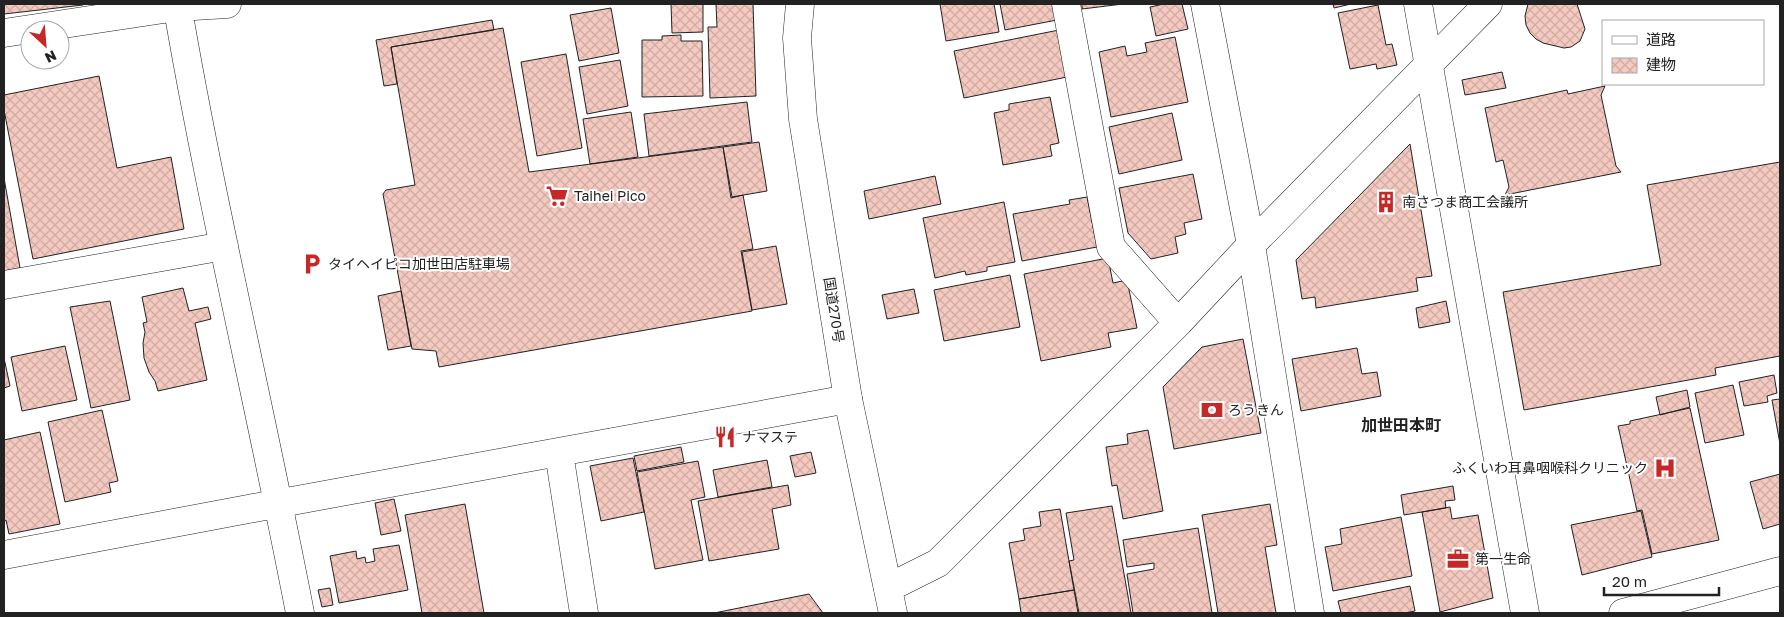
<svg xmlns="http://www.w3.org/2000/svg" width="1784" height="617" viewBox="0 0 1784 617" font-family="'Golos Text','Noto Sans JP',sans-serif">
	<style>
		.building { fill: url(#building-cross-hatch); stroke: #222 }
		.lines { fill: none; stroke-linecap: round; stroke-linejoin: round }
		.minor-casing { stroke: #222; stroke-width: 29 }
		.tertiary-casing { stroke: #222; stroke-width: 29 }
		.trunk-casing { stroke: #222; stroke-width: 29 }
		.minor { stroke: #fff; stroke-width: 28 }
		.tertiary { stroke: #fff; stroke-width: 28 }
		.trunk { stroke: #fff; stroke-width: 28 }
		.labels { text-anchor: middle; stroke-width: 4; stroke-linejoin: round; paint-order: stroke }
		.poi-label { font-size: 14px; fill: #222; stroke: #fff; text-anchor: start }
		.street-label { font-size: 14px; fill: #222; stroke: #fff }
		.quarter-label { font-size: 16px; font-weight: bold; fill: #222; stroke: #fff }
	</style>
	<defs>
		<pattern id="building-cross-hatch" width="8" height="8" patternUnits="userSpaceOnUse" patternTransform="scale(1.25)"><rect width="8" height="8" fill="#f3c9c0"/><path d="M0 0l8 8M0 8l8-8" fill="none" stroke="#d0aca5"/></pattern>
	</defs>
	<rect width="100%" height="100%" fill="#fff"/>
	<path class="building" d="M4,4H83V5L4,14Z
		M671,4H703V32L672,33Z
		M716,4H753L756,96L710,98L708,27H717Z
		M940,4H994L999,32L946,41Z
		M1000,4H1054L1057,20L1005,30Z
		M1082,4H1123L1082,9Z
		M1164,4H1182L1188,29L1156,36L1150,7Z
		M1333,4H1351L1334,8Z
		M1528,4H1577L1585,29L1580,41L1571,47L1564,48L1543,43L1536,39L1530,33L1526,25L1525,16Z
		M1378,5L1386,45L1392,44L1397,65L1377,69L1376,64L1350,69L1338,13Z
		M611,8L619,53L579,61L570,15Z
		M492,20L494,30L391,47L397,84L384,86L376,40Z
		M503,28L529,172L723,147L731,198L743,195L753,249L741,251L752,311L439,367L436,351L412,349L383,194L386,190L415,185L391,47Z
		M1059,30L1067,77L964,98L954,51Z
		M681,35V41H702L703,96L642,97V40H662V36Z
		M1175,37L1188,102L1111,117L1099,52L1125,46L1127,56L1147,52L1145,43Z
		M566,54L582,148L537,156L521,62Z
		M620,60L628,106L587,114L579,67Z
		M1502,72L1506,88L1465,95L1462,80Z
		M99,76L117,168L171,157L184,229L33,259L4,110V95Z
		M1605,86L1601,95L1616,166L1621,172L1505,195L1509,187L1503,160L1496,162L1485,108L1567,90L1568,94Z
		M1050,97L1059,143L1050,145L1052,156L1003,165L994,113L1009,110V104Z
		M747,102L752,142L649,156L644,114Z
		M631,112L638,157L590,164L583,119Z
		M1172,113L1182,160L1119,174L1109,127Z
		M759,142L767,191L732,197L723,147Z
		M1410,144L1432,276L1416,278L1418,291L1316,308L1315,297L1302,299L1296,260Z
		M1780,162V356L1715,368L1716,375L1524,410L1503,292L1661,265L1647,185Z
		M1193,174L1202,219L1184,223L1186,234L1175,237L1178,253L1151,259L1128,233L1119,188Z
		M935,176L941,204L869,219L864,191Z
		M4,178L20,268L4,271Z
		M1087,197L1097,247L1022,261L1013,214L1070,204L1069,200Z
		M1004,202L1015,262L987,267V271L966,275L965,271L935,278L923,218Z
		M776,246L787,304L752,310L742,252Z
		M1108,258L1113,283L1127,280L1137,328L1108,333L1111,347L1041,361L1024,274Z
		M1010,275L1020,327L944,341L934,290Z
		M183,288L189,311L208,307L211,319L195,323L207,380L158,391L155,381L149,372L144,358L143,343L145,332L143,323L147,322L142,297Z
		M914,289L919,313L887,319L882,295Z
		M401,291L411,346L388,350L378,296Z
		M110,301L130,400L91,408L70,307Z
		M1446,301L1450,322L1419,328L1416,308Z
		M1243,339L1261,433L1174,449L1163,387L1202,347Z
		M65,346L77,400L22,411L11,357Z
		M1357,348L1362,374L1377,372L1381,396L1301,411L1292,359Z
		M4,358L10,386L4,388Z
		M1774,375L1777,393L1767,396L1768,402L1744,406L1739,382Z
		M1733,385L1744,435L1705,443L1695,393Z
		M1687,390L1690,407L1660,415L1656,397Z
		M1780,399V444L1772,400Z
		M1690,408L1719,540L1652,554L1642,510L1637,511L1618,426L1630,424V421Z
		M102,410L118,481L109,483L111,492L65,502L48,422Z
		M1148,430L1163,511L1123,519L1117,485L1112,486L1106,447L1128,444L1127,434Z
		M40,432L60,524L9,534L6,520L4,521V440Z
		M681,447L684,462L637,471L634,456Z
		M811,452L816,473L795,477L790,456Z
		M633,458L644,512L601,521L590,466Z
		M767,460L772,487L718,497L713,470Z
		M698,461L705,497L691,500L703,560L655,569L637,472Z
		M1780,474V524L1763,529L1750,482Z
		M788,485L791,505L772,509L779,549L709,561L698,501Z
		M1453,486L1455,500L1445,501L1446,508L1404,515L1401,495Z
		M394,499L401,531L381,535L375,503Z
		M465,504L484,613H422L405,515Z
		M1270,504L1277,545L1265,547L1276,613H1218L1202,515Z
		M1112,506L1131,613H1079L1069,561L1074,560L1066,513Z
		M1450,507L1452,519L1478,515L1493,598L1440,612L1422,512Z
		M1060,509L1074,590L1019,599L1009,543L1025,540L1023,529L1041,526L1039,512Z
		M1641,511L1652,557L1582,575L1571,525Z
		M1401,517L1412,576L1333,591L1325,547L1342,544L1340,529Z
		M1198,528L1212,613H1133L1127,574L1154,569V563L1127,567L1123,540Z
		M399,545L408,590L339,603L330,556L356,551L357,559L365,557L366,563L375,561L373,549Z
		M1410,586L1415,611L1405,613H1341L1338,601Z
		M330,588L333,605L322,607L318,590Z
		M1074,590L1078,613H1021L1019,599Z
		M809,594L823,613H714Z"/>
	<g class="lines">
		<g class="minor-casing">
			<path id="minor" d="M177,4C212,208 261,410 300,613
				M1066,4L1111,247L1178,323
				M1205,4L1251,245L1310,613
				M1418,4L1525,613
				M4,33L177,7L227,4
				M4,285L224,246
				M559,453L584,613
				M4,555C285,501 567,451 848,399
				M888,588L938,563L1178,323L1251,245L1488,4"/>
		</g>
		<g class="tertiary-casing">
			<path id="tertiary" d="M1623,613L1780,571"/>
		</g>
		<g class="trunk-casing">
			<path id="trunk" d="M800,4L797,38L803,119L848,399L893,613"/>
		</g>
		<use href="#minor" class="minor"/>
		<use href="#tertiary" class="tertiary"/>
		<use href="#trunk" class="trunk"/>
	</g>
	<defs>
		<g id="supermarket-bare" transform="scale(1.725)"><path d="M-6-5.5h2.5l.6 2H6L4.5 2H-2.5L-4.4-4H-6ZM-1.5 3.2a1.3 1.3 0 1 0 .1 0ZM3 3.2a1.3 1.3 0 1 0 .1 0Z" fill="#c62828" stroke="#fff" stroke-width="2.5" paint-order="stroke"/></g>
		<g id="building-bare" transform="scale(1.725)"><path d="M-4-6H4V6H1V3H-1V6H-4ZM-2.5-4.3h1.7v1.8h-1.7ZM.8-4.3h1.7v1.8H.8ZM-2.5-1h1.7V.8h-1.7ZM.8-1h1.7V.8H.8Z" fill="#c62828" stroke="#fff" stroke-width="2.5" paint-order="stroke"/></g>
		<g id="parking-bare" transform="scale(1.725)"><path d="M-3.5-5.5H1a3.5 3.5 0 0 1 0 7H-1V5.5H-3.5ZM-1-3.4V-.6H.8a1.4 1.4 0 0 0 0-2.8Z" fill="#c62828" stroke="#fff" stroke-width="2.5" paint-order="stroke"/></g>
		<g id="bank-bare" transform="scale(1.725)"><path d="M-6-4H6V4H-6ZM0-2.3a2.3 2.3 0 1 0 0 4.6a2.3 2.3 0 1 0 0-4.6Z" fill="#c62828" stroke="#fff" stroke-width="2.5" paint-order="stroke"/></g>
		<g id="restaurant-bare" transform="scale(1.725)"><path d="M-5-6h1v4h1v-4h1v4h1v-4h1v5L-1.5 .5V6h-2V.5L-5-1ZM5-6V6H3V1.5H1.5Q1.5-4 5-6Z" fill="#c62828" stroke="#fff" stroke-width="2.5" paint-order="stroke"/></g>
		<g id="hospital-bare" transform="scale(1.725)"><path d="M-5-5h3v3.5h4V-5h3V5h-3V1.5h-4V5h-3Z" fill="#c62828" stroke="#fff" stroke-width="2.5" paint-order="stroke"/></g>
		<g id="office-bare" transform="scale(1.725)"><path d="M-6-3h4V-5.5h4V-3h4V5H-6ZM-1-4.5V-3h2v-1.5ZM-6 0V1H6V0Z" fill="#c62828" stroke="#fff" stroke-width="2.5" paint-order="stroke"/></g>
	</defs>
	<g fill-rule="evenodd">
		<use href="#supermarket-bare" x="557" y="196"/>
		<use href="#building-bare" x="1386" y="202"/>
		<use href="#parking-bare" x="312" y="264"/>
		<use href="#bank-bare" x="1212" y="410"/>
		<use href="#restaurant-bare" x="725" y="437"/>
		<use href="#hospital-bare" x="1665" y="468"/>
		<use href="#office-bare" x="1458" y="559"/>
	</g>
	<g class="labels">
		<g class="poi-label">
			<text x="574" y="201">Taihei Pico</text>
			<text x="1402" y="207">南さつま商工会議所</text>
			<text x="328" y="269">タイヘイピコ加世田店駐車場</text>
			<text x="1228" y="415">ろうきん</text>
			<text x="742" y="442">ナマステ</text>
			<text x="1648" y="473" text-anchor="end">ふくいわ耳鼻咽喉科クリニック</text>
			<text x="1475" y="564">第一生命</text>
		</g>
		<g class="street-label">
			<text transform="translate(834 310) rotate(81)" y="5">国道270号</text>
		</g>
		<g class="quarter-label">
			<text x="1401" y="431">加世田本町</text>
		</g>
	</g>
	<rect width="1784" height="617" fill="none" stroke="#222222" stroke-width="10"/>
	<rect x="1602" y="20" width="162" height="65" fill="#ffffff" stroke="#a7a7a7"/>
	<rect x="1612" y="36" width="25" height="8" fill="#ffffff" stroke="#a7a7a7"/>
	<text x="1646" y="45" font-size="15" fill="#222222">道路</text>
	<rect x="1612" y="58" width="25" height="15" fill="url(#building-cross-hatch)" stroke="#a7a7a7"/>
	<text x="1646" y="70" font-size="15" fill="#222222">建物</text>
	<g transform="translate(45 45) rotate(154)"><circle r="24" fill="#ffffff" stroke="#a7a7a7"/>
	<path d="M0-4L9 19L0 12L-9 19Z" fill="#c62828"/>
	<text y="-8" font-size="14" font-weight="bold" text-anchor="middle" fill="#222222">N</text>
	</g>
	<path d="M1604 587v8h115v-8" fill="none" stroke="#222222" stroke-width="2.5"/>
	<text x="1612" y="587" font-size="15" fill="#222222" stroke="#ffffff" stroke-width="4" paint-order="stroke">20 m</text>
</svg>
